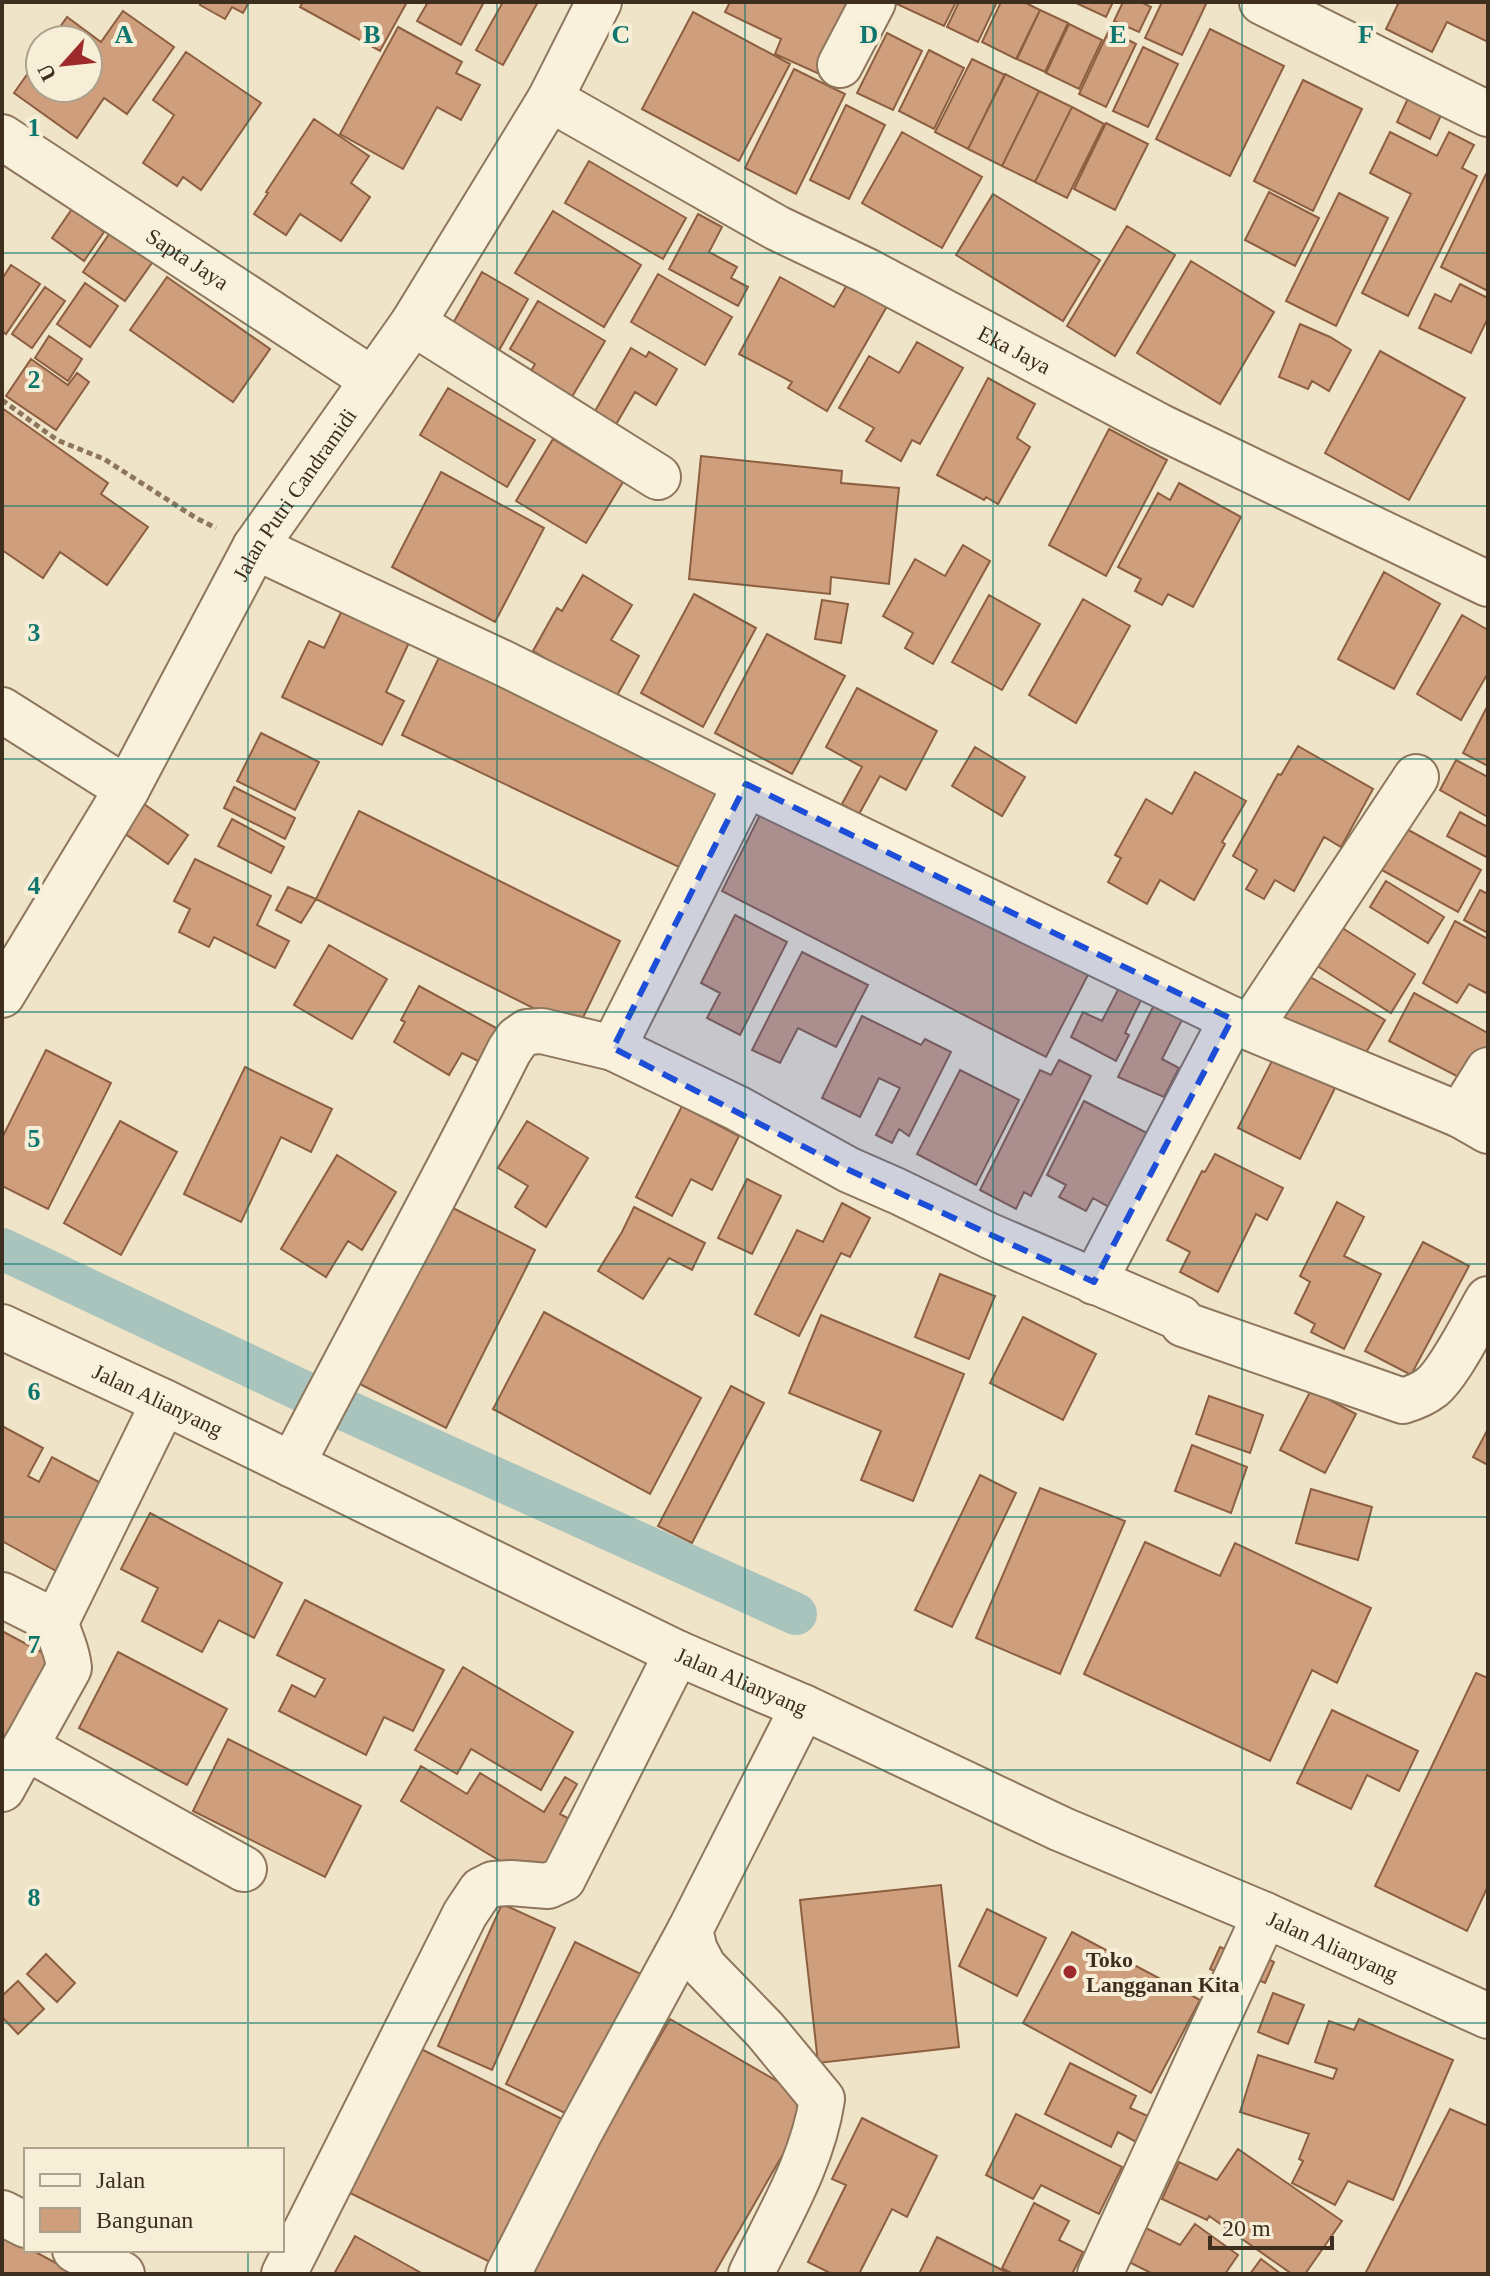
<svg xmlns="http://www.w3.org/2000/svg" width="1490" height="2276" viewBox="0 0 1490 2276" font-family="Georgia,serif">
	<style>
		.lines { fill: none; stroke-linecap: round; stroke-linejoin: round }
		.canal { stroke: #a9c4bc; stroke-width: 42 }
		.building { fill: #cf9f7d; stroke: #8d5f41; stroke-width: 2 }
		.minor-casing { stroke: #8d765c; stroke-width: 48 }
		.path { stroke: #8d765c; stroke-width: 5; stroke-dasharray: 6 4; stroke-linecap: butt }
		.minor { stroke: #faf1dc; stroke-width: 44 }
		.marked { fill: #1d4ed8; fill-opacity: 0.2; stroke: #1d4ed8; stroke-width: 6; stroke-dasharray: 16 10; stroke-linejoin: round }
		.grid { fill: none; stroke: #0f766e; stroke-width: 2; stroke-opacity: 0.55 }
		.poi-dot { fill: #9e2a2b; stroke: #f7eed8; stroke-width: 3 }
		.labels { text-anchor: middle; stroke-width: 8; stroke-linejoin: round; paint-order: stroke }
		.street-label { font-size: 22px; fill: #3d2e20; stroke: #f7eed8 }
		.poi-label { font-size: 22px; font-weight: bold; fill: #3d2e20; stroke: #f7eed8; text-anchor: start }
		.grid-label { font-size: 26px; text-anchor: middle; font-weight: bold; fill: #0f766e; stroke: #f7eed8; stroke-width: 8; stroke-linejoin: round; paint-order: stroke }
	</style>
	<rect width="100%" height="100%" fill="#f0e4c8"/>
	<g class="lines">
		<path class="canal" d="M2,1249L294,1387L796,1614"/>
	</g>
	<path class="building" d="M202,2H249L243,13L232,7L225,19L200,5Z
		M303,2H407L380,51L300,7Z
		M428,2H484L461,45L417,21Z
		M503,2H538L503,65L476,50Z
		M730,2H857L826,77L775,54L781,39L725,12Z
		M898,2H956L944,26L897,4Z
		M959,2H997L978,42L947,27Z
		M1001,2H1024L1040,10L1016,59L982,42Z
		M1074,2H1113L1106,17Z
		M1123,2H1141L1151,7L1139,32L1114,21Z
		M1162,2H1207L1182,55L1145,38Z
		M1399,2H1488V42L1447,22L1432,52L1386,29Z
		M1040,10L1068,23L1045,72L1017,59Z
		M123,11L174,47L127,114L104,98L77,138L14,93L40,56V88H88V40H51L67,17L101,42Z
		M693,12L790,64L739,161L642,109Z
		M1069,24L1102,40L1079,89L1046,73Z
		M398,27L462,62L456,73L480,85L461,120L437,107L403,169L340,134Z
		M1210,29L1284,66L1230,176L1156,139Z
		M1109,30L1136,44L1106,107L1079,94Z
		M887,33L922,51L893,110L857,93Z
		M1143,47L1178,64L1148,127L1113,111Z
		M929,50L964,68L934,129L899,111Z
		M186,52L261,103L201,190L183,177L177,186L143,163L174,115L153,100Z
		M972,59L1005,75L968,149L935,132Z
		M794,69L845,94L796,194L745,168Z
		M1005,74L1039,91L1002,166L968,149Z
		M1303,80L1362,109L1313,211L1254,181Z
		M1039,91L1072,107L1035,182L1002,166Z
		M1410,94L1443,111L1430,139L1397,122Z
		M846,105L885,125L849,199L810,180Z
		M1072,107L1104,124L1067,198L1035,182Z
		M314,119L369,156L351,183L370,197L341,241L300,214L286,235L254,214L268,193L266,192Z
		M1106,123L1148,144L1115,210L1074,189Z
		M902,132L982,177L942,248L862,203Z
		M1390,132L1437,156L1449,132L1474,145L1462,168L1477,176L1408,316L1362,293L1411,194L1370,173Z
		M589,161L686,218L663,259L565,203Z
		M1486,174L1488,175V291L1441,267Z
		M1269,192L1319,218L1295,266L1245,240Z
		M1339,193L1388,218L1336,326L1286,301Z
		M993,194L1100,260L1063,321L956,255Z
		M72,209L104,232L84,261L52,238Z
		M553,211L641,265L604,327L515,273Z
		M698,214L722,227L709,252L737,267L731,278L748,287L738,306L669,269Z
		M1127,226L1175,255L1115,356L1067,326Z
		M112,230L154,260L125,301L83,272Z
		M1191,261L1274,312L1220,404L1137,353Z
		M11,265L40,284L6,334L2,331V279Z
		M482,272L528,299L489,368L443,341Z
		M658,274L732,317L705,365L631,322Z
		M167,277L270,349L233,402L130,330Z
		M780,277L834,307L851,278L890,301L827,411L788,388L792,382L739,354Z
		M85,283L118,306L90,347L57,324Z
		M1460,284L1488,298V318L1471,353L1419,328L1435,294L1451,302Z
		M45,287L65,301L32,348L12,334Z
		M538,301L605,341L563,412L521,388L535,364L510,349Z
		M1300,324L1330,337L1351,350L1329,391L1312,381L1308,389L1279,377Z
		M49,336L82,359L68,381L35,358Z
		M917,342L963,368L920,444L912,440L901,461L866,441L874,428L839,408L869,356L899,373Z
		M631,348L646,357L649,352L677,369L656,405L635,392L611,433L590,420Z
		M1380,351L1465,398L1409,500L1325,453Z
		M31,359L68,385L77,373L89,382L56,430L6,396Z
		M988,378L1035,404L1017,438L1030,447L998,504L986,497L984,500L937,475Z
		M448,388L535,440L507,487L420,435Z
		M2,408L108,483L101,494L148,527L107,585L60,552L43,578L2,550Z
		M1109,429L1167,460L1106,576L1049,545Z
		M553,439L623,482L586,543L516,501Z
		M701,456L842,471L841,483L899,488L889,584L831,577L830,594L689,579Z
		M441,472L544,528L495,622L392,567Z
		M1179,483L1241,517L1193,607L1168,594L1162,605L1135,591L1141,579L1118,567L1158,493L1170,500Z
		M963,545L990,561L933,664L905,648L913,633L883,616L915,559L945,576Z
		M1384,572L1440,604L1394,689L1338,659Z
		M583,575L632,605L611,640L639,656L615,699L533,651L557,608L562,611Z
		M694,594L756,628L703,727L641,693Z
		M989,595L1040,624L1002,690L952,662Z
		M1083,599L1130,626L1076,723L1029,695Z
		M347,600L414,632L386,692L404,701L382,745L282,697L309,641L324,648Z
		M822,600L848,604L841,643L815,639Z
		M1462,615L1488,630V673L1461,720L1417,694Z
		M767,634L845,676L792,774L715,733Z
		M443,649L724,782L683,869L402,735Z
		M857,688L937,731L906,790L880,776L859,814L842,804L862,767L826,747Z
		M1488,705V766L1463,753Z
		M261,733L319,762L295,810L237,781Z
		M1298,746L1373,789L1341,847L1324,837L1294,891L1275,880L1264,899L1246,889L1257,870L1233,856L1278,774L1281,775Z
		M975,747L1025,777L1002,816L952,786Z
		M1456,760L1488,777V817L1440,790Z
		M1195,772L1246,801L1222,842L1225,844L1194,900L1160,880L1147,904L1108,882L1121,858L1115,855L1146,799L1172,814Z
		M234,787L295,818L285,839L224,808Z
		M134,797L188,835L168,864L114,826Z
		M767,801L1092,967L1046,1057L722,891Z
		M359,811L620,941L577,1030L316,899Z
		M1460,812L1488,827V853L1486,857L1447,836Z
		M232,819L284,847L271,873L218,846Z
		M1403,827L1481,870L1458,912L1380,869Z
		M195,859L271,896L257,925L289,941L275,968L214,937L209,947L179,932L190,909L174,901Z
		M1386,881L1444,917L1428,943L1370,907Z
		M288,887L316,899L301,923L276,910Z
		M1480,890L1488,894V933L1464,920Z
		M735,915L787,942L740,1035L707,1018L720,993L701,983Z
		M1455,921L1488,939V994L1469,984L1457,1003L1423,983Z
		M1336,924L1415,974L1391,1013L1311,962Z
		M329,945L387,979L352,1039L294,1005Z
		M802,952L868,985L836,1047L798,1028L780,1063L752,1050Z
		M1298,970L1385,1020L1361,1061L1271,1015Z
		M1122,982L1144,994L1125,1033L1129,1035L1116,1061L1071,1037L1083,1012L1102,1021Z
		M419,986L498,1029L480,1062L462,1053L449,1075L394,1042L405,1022L401,1020Z
		M1160,993L1188,1008L1162,1059L1179,1068L1164,1097L1118,1077Z
		M1414,993L1488,1033V1063L1476,1086L1389,1041Z
		M862,1016L921,1045L925,1039L951,1052L909,1136L899,1129L892,1143L876,1135L900,1088L879,1078L860,1117L822,1098Z
		M1278,1049L1339,1080L1300,1159L1238,1128Z
		M46,1050L111,1083L48,1209L2,1186V1138Z
		M1059,1060L1091,1076L1031,1196L1024,1192L1016,1209L980,1190L1040,1070L1051,1075Z
		M245,1067L332,1109L311,1152L281,1137L241,1222L184,1194Z
		M960,1070L1019,1100L976,1185L917,1154Z
		M1084,1101L1147,1133L1109,1207L1093,1198L1086,1211L1059,1197L1066,1185L1047,1175Z
		M682,1106L739,1136L712,1190L691,1179L672,1216L636,1197Z
		M120,1121L177,1152L121,1255L64,1223Z
		M527,1121L588,1158L546,1227L515,1207L528,1186L498,1168Z
		M1215,1154L1283,1188L1267,1220L1256,1214L1218,1292L1180,1272L1190,1252L1167,1240L1202,1171L1205,1172Z
		M337,1155L396,1192L362,1250L348,1241L326,1277L281,1249Z
		M747,1179L781,1196L752,1254L718,1238Z
		M1337,1202L1364,1217L1344,1256L1381,1274L1344,1349L1311,1332L1315,1324L1295,1313L1310,1282L1300,1276Z
		M842,1203L870,1218L850,1257L841,1253L799,1336L755,1314L797,1230L823,1242Z
		M449,1206L535,1250L446,1428L360,1384Z
		M634,1207L705,1243L692,1270L669,1258L643,1299L598,1271L622,1232Z
		M1423,1242L1469,1266L1411,1375L1365,1351Z
		M940,1274L995,1296L969,1359L915,1337Z
		M544,1312L701,1398L650,1494L493,1409Z
		M821,1315L964,1374L913,1501L861,1480L881,1431L789,1393Z
		M1023,1317L1096,1354L1063,1420L990,1383Z
		M731,1386L764,1403L692,1543L658,1526Z
		M1311,1390L1356,1414L1325,1473L1280,1450Z
		M1209,1396L1263,1415L1250,1453L1196,1434Z
		M2,1426L43,1448L28,1476L39,1482L52,1457L112,1489L65,1576L2,1541Z
		M1488,1429V1465L1473,1457Z
		M1192,1445L1247,1467L1231,1513L1175,1491Z
		M980,1475L1016,1493L952,1627L915,1610Z
		M1040,1488L1125,1521L1060,1674L976,1638Z
		M1311,1489L1372,1507L1358,1560L1296,1543Z
		M150,1513L282,1583L254,1638L219,1620L202,1652L142,1621L158,1588L121,1569Z
		M1145,1542L1220,1576L1235,1543L1371,1608L1337,1683L1312,1670L1270,1761L1084,1674Z
		M305,1600L444,1670L413,1731L384,1717L366,1755L279,1711L292,1685L315,1697L325,1679L277,1655Z
		M2,1631L54,1659L2,1755Z
		M118,1652L227,1709L187,1785L79,1728Z
		M463,1667L573,1732L541,1790L471,1749L457,1774L415,1750Z
		M1476,1673L1488,1678V1886L1467,1931L1375,1886Z
		M1332,1710L1418,1751L1399,1791L1367,1775L1351,1809L1297,1783Z
		M228,1739L361,1806L325,1877L193,1811Z
		M421,1766L467,1794L480,1773L544,1812L565,1777L577,1784L560,1814L575,1822L546,1872L530,1862L523,1875L401,1801Z
		M941,1885L959,2047L818,2063L800,1900Z
		M502,1904L555,1928L492,2070L438,2046Z
		M987,1909L1046,1938L1017,1996L959,1966Z
		M1072,1932L1200,2000L1151,2093L1023,2023Z
		M575,1942L647,1977L577,2119L506,2084Z
		M1220,1947L1238,1955L1228,1978L1210,1969Z
		M1250,1951L1274,1962L1265,1983L1241,1972Z
		M46,1954L75,1983L57,2002L27,1974Z
		M18,1981L44,2009L18,2034L2,2017V1996Z
		M1273,1993L1304,2005L1288,2044L1258,2032Z
		M670,2019L813,2102L714,2274H523Z
		M1359,2019L1453,2060L1393,2200L1348,2181L1335,2205L1292,2183L1303,2161L1299,2159L1309,2134L1240,2112L1258,2055L1333,2079L1337,2069L1315,2062L1329,2021L1354,2030Z
		M419,2048L562,2119L492,2263L348,2192Z
		M1070,2063L1136,2096L1130,2108L1150,2117L1138,2143L1118,2132L1111,2147L1045,2114Z
		M1450,2109L1488,2126V2274H1365Z
		M1016,2114L1122,2167L1099,2214L1041,2185L1033,2199L986,2175Z
		M862,2118L937,2156L907,2217L892,2209L859,2274H832L808,2262L846,2185L832,2179Z
		M1238,2149L1342,2221L1305,2274H1292L1209,2216L1207,2220L1162,2199L1179,2162L1217,2180Z
		M1034,2203L1069,2221L1059,2240L1083,2252L1072,2274H1013L1002,2268Z
		M1195,2224L1238,2255L1225,2274H1153L1129,2262L1146,2228L1180,2245Z
		M2,2234L26,2247V2250H32L76,2274H2Z
		M355,2236L423,2274H334Z
		M937,2237L1010,2274H919Z
		M1261,2259L1281,2274H1250Z"/>
	<g class="lines">
		<g class="minor-casing">
			<g id="minor">
				<path d="M1262,2L1488,114"/>
				<path d="M840,65L873,2"/>
				<path id="s1" d="M550,99L777,228L867,271L1161,427L1488,584"/>
				<path id="s2" d="M2,137L373,380"/>
				<path d="M413,323L658,477"/>
				<path d="M255,547L503,663L746,784L1250,1028L1460,1115L1488,1131"/>
				<path d="M2,710L127,789"/>
				<path id="s3" d="M2,995L127,789L255,547L413,323L550,99L599,2"/>
				<path d="M1250,1028L1416,777"/>
				<path d="M613,1048L746,784"/>
				<path d="M1460,1115L1488,1070"/>
				<path d="M1094,1282L1232,1019"/>
				<path id="s4" d="M2,1327L164,1402L677,1653L803,1707L1061,1829L1265,1915L1488,2016"/>
				<path d="M292,1465C363,1327 439,1191 509,1051L517,1039L527,1032L542,1031L613,1048L737,1108L849,1170L897,1191L990,1236L1180,1318L1183,1324L1403,1401C1413,1398 1423,1394 1432,1387C1450,1372 1475,1321 1488,1299"/>
				<path d="M2,1595L56,1622"/>
				<path d="M25,1747L244,1869"/>
				<path d="M2,1789L69,1668C67,1648 60,1640 56,1622L164,1402"/>
				<path d="M2,2213L26,2225"/>
				<path d="M75,2250L122,2274"/>
				<path d="M284,2274L465,1914L481,1890L493,1884L511,1883L548,1886L563,1879L677,1653"/>
				<path d="M508,2274L579,2134L690,1930"/>
				<path d="M751,2274C778,2218 813,2161 822,2099L765,2030L704,1967L695,1950L690,1930L803,1707"/>
				<path d="M1100,2274L1265,1915"/>
			</g>
		</g>
		<path class="path" d="M2,400L57,440L104,459L196,518L216,528"/>
		<use href="#minor" class="minor"/>
	</g>
	<path class="marked" d="M746,784L1232,1019L1094,1282L849,1170L613,1048Z"/>
	<path class="grid" d="M248,2V2150M497,2V2274M745,2V2274M993,2V2274M1242,2V2274M2,253H1488M2,506H1488M2,759H1488M2,1012H1488M2,1264H1488M2,1517H1488M2,1770H1488M2,2023H1488M248,2250V2274"/>
	<circle class="poi-dot" cx="1070" cy="1972" r="8"/>
	<g class="labels">
		<g class="street-label">
			<text dy="8" stroke="none"><textPath href="#s2" startOffset="222">Sapta Jaya</textPath></text>
			<text dy="8" stroke="none"><textPath href="#s1" startOffset="528">Eka Jaya</textPath></text>
			<text dy="8" stroke="none"><textPath href="#s3" startOffset="580">Jalan Putri Candramidi</textPath></text>
			<text dy="8" stroke="none"><textPath href="#s4" startOffset="172">Jalan Alianyang</textPath></text>
			<text dy="8" stroke="none"><textPath href="#s4" startOffset="820">Jalan Alianyang</textPath></text>
			<text dy="8" stroke="none"><textPath href="#s4" startOffset="1468">Jalan Alianyang</textPath></text>
		</g>
		<g class="poi-label">
			<text x="1086" y="1967">Toko<tspan x="1086" dy="25">Langganan Kita</tspan></text>
		</g>
	</g>
	<g class="grid-label">
		<text x="124" y="43">A</text>
		<text x="372" y="43">B</text>
		<text x="621" y="43">C</text>
		<text x="869" y="43">D</text>
		<text x="1118" y="43">E</text>
		<text x="1366" y="43">F</text>
		<text x="34" y="136">1</text>
		<text x="34" y="388">2</text>
		<text x="34" y="641">3</text>
		<text x="34" y="894">4</text>
		<text x="34" y="1147">5</text>
		<text x="34" y="1400">6</text>
		<text x="34" y="1653">7</text>
		<text x="34" y="1906">8</text>
	</g>
	<rect width="1490" height="2276" fill="none" stroke="#3d2e20" stroke-width="8"/>
	<rect x="24" y="2148" width="260" height="104" fill="#f7eed8" stroke="#ada18e" stroke-width="2"/>
	<rect x="40" y="2174" width="40" height="12" fill="#faf1dc" stroke="#ada18e" stroke-width="2"/>
	<text x="96" y="2188" font-size="24" fill="#3d2e20">Jalan</text>
	<rect x="40" y="2208" width="40" height="24" fill="#cf9f7d" stroke="#ada18e" stroke-width="2"/>
	<text x="96" y="2228" font-size="24" fill="#3d2e20">Bangunan</text>
	<g transform="translate(64 64) rotate(243)"><circle r="38" fill="#f7eed8" stroke="#ada18e" stroke-width="2"/>
	<path d="M0-6L14 30L0 20L-14 30Z" fill="#9e2a2b"/>
	<text y="-12" font-size="22" font-weight="bold" text-anchor="middle" fill="#3d2e20">U</text>
	</g>
	<path d="M1210 2236v12h122v-12" fill="none" stroke="#3d2e20" stroke-width="4"/>
	<text x="1222" y="2236" font-size="24" fill="#3d2e20" stroke="#f7eed8" stroke-width="6" paint-order="stroke">20 m</text>
</svg>
